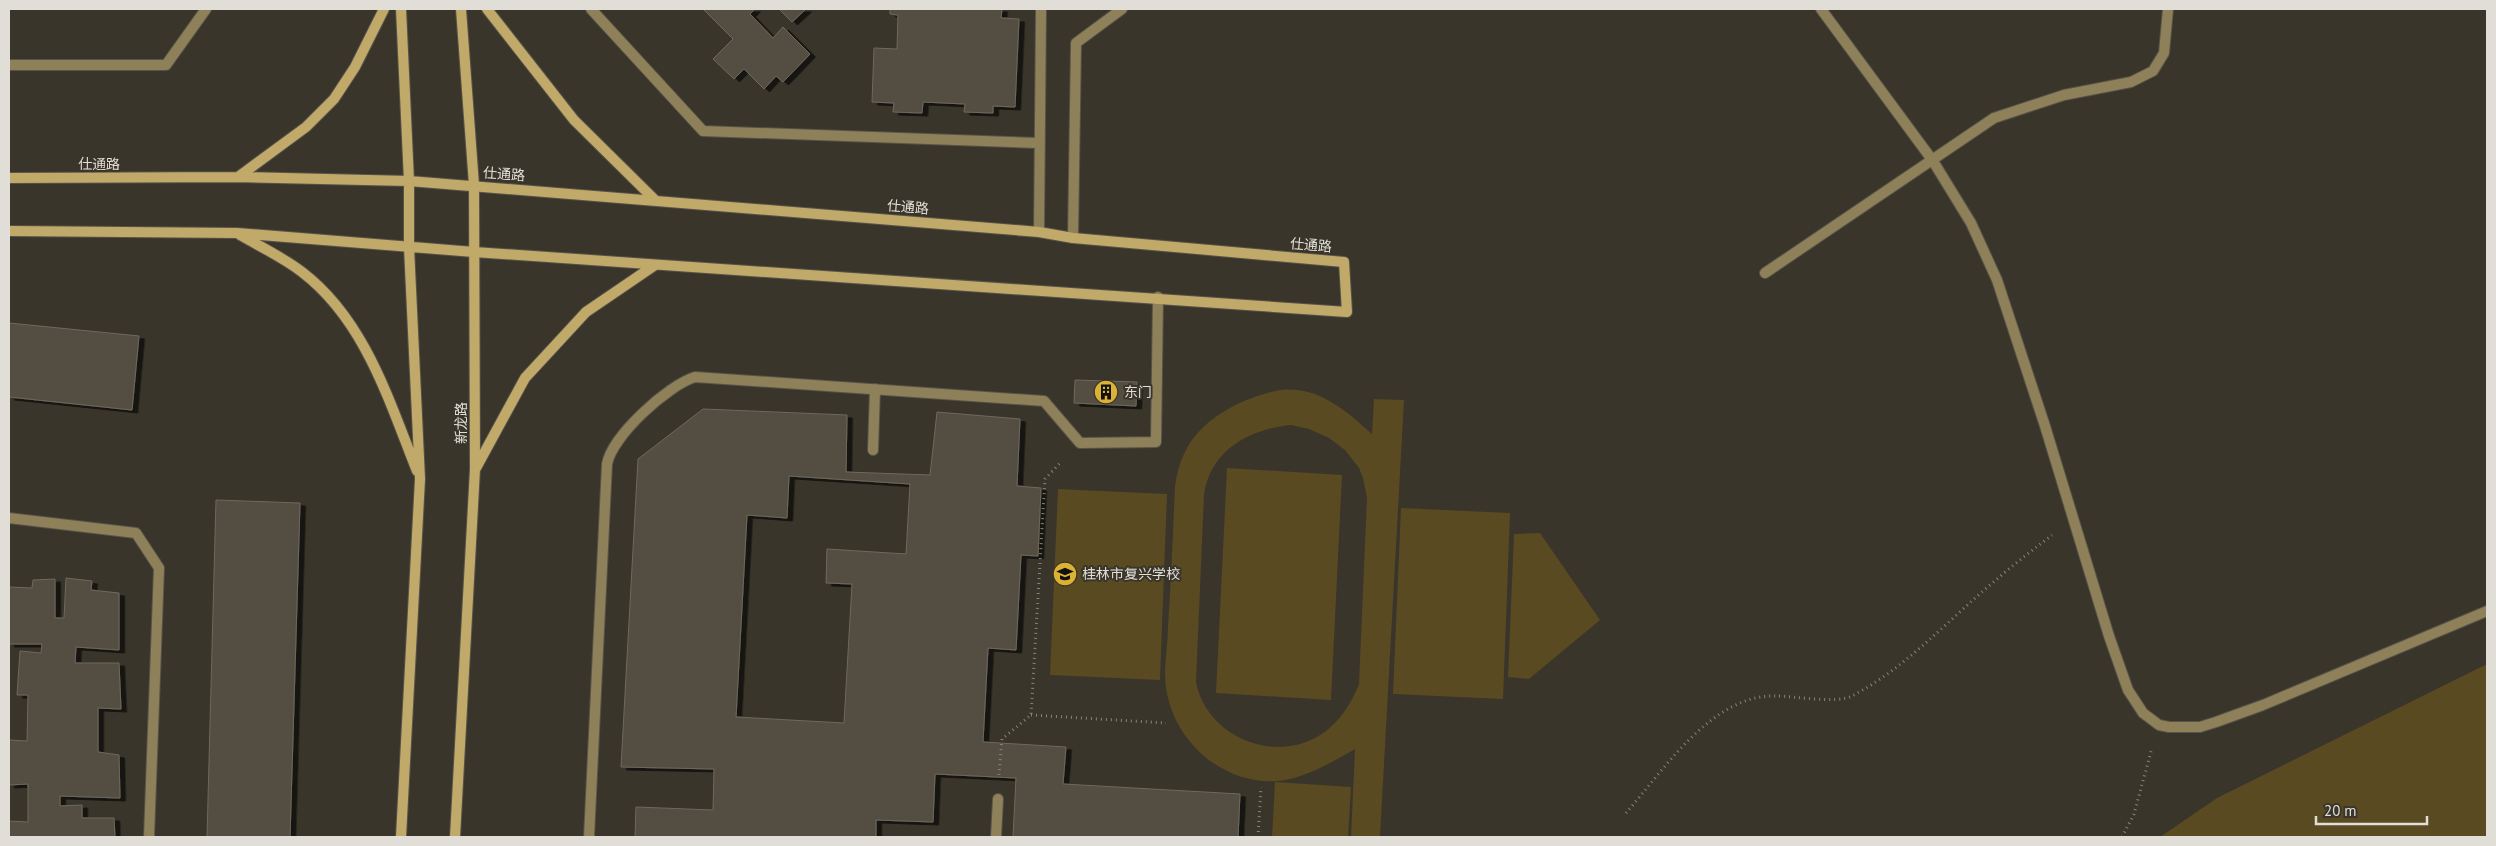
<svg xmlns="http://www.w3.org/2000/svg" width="2496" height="846" viewBox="0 0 2496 846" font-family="'PT Sans','Noto Sans SC',sans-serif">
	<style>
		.green { fill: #594a22; fill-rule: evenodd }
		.building { fill: #524d42; stroke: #6e695d; fill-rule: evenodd; filter: url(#shadow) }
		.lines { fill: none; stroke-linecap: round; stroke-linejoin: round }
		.lane-casing { stroke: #575349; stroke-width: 12 }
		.secondary-casing { stroke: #575349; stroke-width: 12 }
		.path { stroke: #88847c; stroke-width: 3; stroke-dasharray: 1 4; stroke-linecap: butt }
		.lane { stroke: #8e8059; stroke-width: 10 }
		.secondary { stroke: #c1a96a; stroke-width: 10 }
		.labels { text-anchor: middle; stroke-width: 4; stroke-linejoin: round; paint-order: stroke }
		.street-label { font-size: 14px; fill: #e1ded8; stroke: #39352a }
		.poi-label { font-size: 14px; fill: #e1ded8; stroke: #39352a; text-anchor: start }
	</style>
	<defs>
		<filter id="shadow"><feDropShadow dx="5.5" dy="3" stdDeviation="0" flood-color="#0009"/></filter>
	</defs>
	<rect width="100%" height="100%" fill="#39352a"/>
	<path class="green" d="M1280,390C1319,386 1345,410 1372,434L1374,399L1404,400L1380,837H1351L1355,749C1332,762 1306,778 1278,781C1223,785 1174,742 1166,688C1163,669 1168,646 1168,627C1171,580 1173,533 1175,486C1177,475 1179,463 1185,452C1201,418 1244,397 1280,390ZM1291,425L1309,429L1329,438L1345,450L1359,468L1363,478L1367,498L1359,684C1349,709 1333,732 1306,742C1260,759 1205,730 1196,682L1204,495C1210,451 1249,429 1291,425Z
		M1227,468L1342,475L1331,700L1216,693Z
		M1058,489L1167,494L1160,680L1050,675Z
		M1401,508L1510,513L1503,699L1393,694Z
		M1540,533L1600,620L1529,679L1508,677L1514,534Z
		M2487,664V837H2160L2217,798Z
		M1275,782L1351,787L1348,837H1272Z"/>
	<path class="building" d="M703,9H755L750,14L773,38L783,27L810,54L783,82L776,76L764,89L744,69L734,79L713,59L733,39Z
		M779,9H806L792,22Z
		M890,9H1002L1001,18L1019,19L1015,107L993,106V113L964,112L965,104L923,102L922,113L893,112L894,103L872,102L874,48L897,49L898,15L890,14Z
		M9,323L139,336L132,410L9,397Z
		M1075,380L1137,382L1136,406L1074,403Z
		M703,409L847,415L846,472L930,475L937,412L1020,419L1017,486L1041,488L1038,556L1021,555L1016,650L988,648L983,742L1066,747L1063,784L1240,794L1238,837H1013L1016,778L935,774L933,822L876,820V837H635L636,807L713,810L714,769L621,767L638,459ZM789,476L910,484L906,554L827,549L826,583L852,584L844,723L736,717L747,515L787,518Z
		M216,500L300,503L290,837H207Z
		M66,578L92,581L91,590L119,593V650L76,647L75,663H119L121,709L98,708V752L119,755L120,798L60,796V806L82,805V818H114L115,837H9V821L28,822V784L9,785V740L27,741L28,695H17L20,651L41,653L42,644H9V587L32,588L33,580L55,579V618H64Z"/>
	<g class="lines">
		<g class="lane-casing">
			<path id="lane" d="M591,9L703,131L1038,143
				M1821,9L1933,161L1971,223L1997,280L2045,426L2109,636L2128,690L2143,713L2159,725L2169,727H2200L2216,722L2263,705L2487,611
				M9,65H166L206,9
				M1039,232L1041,9
				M1073,238L1076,43L1122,9
				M1765,273L1994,118L2064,95L2131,82L2153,71L2164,53L2168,9
				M873,450L875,389
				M9,518L136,533L159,568L149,837
				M589,837L607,464C612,436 668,385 695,377L1044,401L1080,443L1156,442L1158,297
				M996,837L998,799"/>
		</g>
		<g class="secondary-casing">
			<path id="secondary" d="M401,9L409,181V247L420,479L401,837
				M487,9L574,120L654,199
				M238,177L306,127L334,99L355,67L384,9
				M9,178L238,177L409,181L1039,232L1073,238L1344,262L1347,312L474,252L237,233L9,231
				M240,235C261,247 284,258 302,272C365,320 389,401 417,471
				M476,468L525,378L586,312L655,265
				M455,837L475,469L474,185L461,9"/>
		</g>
		<path class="path" d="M1031,715L1166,723
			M999,775L1002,739L1031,715L1045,479L1062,461
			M1626,813C1664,770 1712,694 1776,696C1794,696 1837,704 1852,696C1907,667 1948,620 1996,580C2014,564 2033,550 2052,535
			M1258,837L1261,787
			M2122,837L2134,814L2152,748"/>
		<use href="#lane" class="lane"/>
		<use href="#secondary" class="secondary"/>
	</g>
	<defs>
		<g id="building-disc" transform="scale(1.25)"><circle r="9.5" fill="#dbb233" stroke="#39352a"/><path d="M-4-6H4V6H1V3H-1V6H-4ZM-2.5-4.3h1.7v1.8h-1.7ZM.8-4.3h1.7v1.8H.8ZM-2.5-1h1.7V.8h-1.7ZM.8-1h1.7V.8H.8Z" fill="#111"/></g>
		<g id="school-disc" transform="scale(1.25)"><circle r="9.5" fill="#dbb233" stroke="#39352a"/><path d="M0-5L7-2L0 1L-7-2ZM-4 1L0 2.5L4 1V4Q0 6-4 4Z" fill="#111"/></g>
	</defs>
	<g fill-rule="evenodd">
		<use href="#building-disc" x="1106" y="392"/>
		<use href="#school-disc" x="1065" y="574"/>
	</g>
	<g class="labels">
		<g class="street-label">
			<text x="99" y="169">仕通路</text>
			<text transform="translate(504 174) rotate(4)" y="5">仕通路</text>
			<text transform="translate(908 207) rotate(5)" y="5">仕通路</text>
			<text transform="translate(1311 245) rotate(5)" y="5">仕通路</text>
			<text transform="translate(461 423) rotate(-90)" y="5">新龙路</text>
		</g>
		<g class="poi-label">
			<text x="1124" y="397">东门</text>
			<text x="1082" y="579">桂林市复兴学校</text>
		</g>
	</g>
	<rect width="2496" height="846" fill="none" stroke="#e1ded8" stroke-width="20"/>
	<path d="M2316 816v8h111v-8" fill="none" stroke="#e1ded8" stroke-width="2.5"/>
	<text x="2324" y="816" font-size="15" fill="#e1ded8" stroke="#39352a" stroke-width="4" paint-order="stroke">20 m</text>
</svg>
